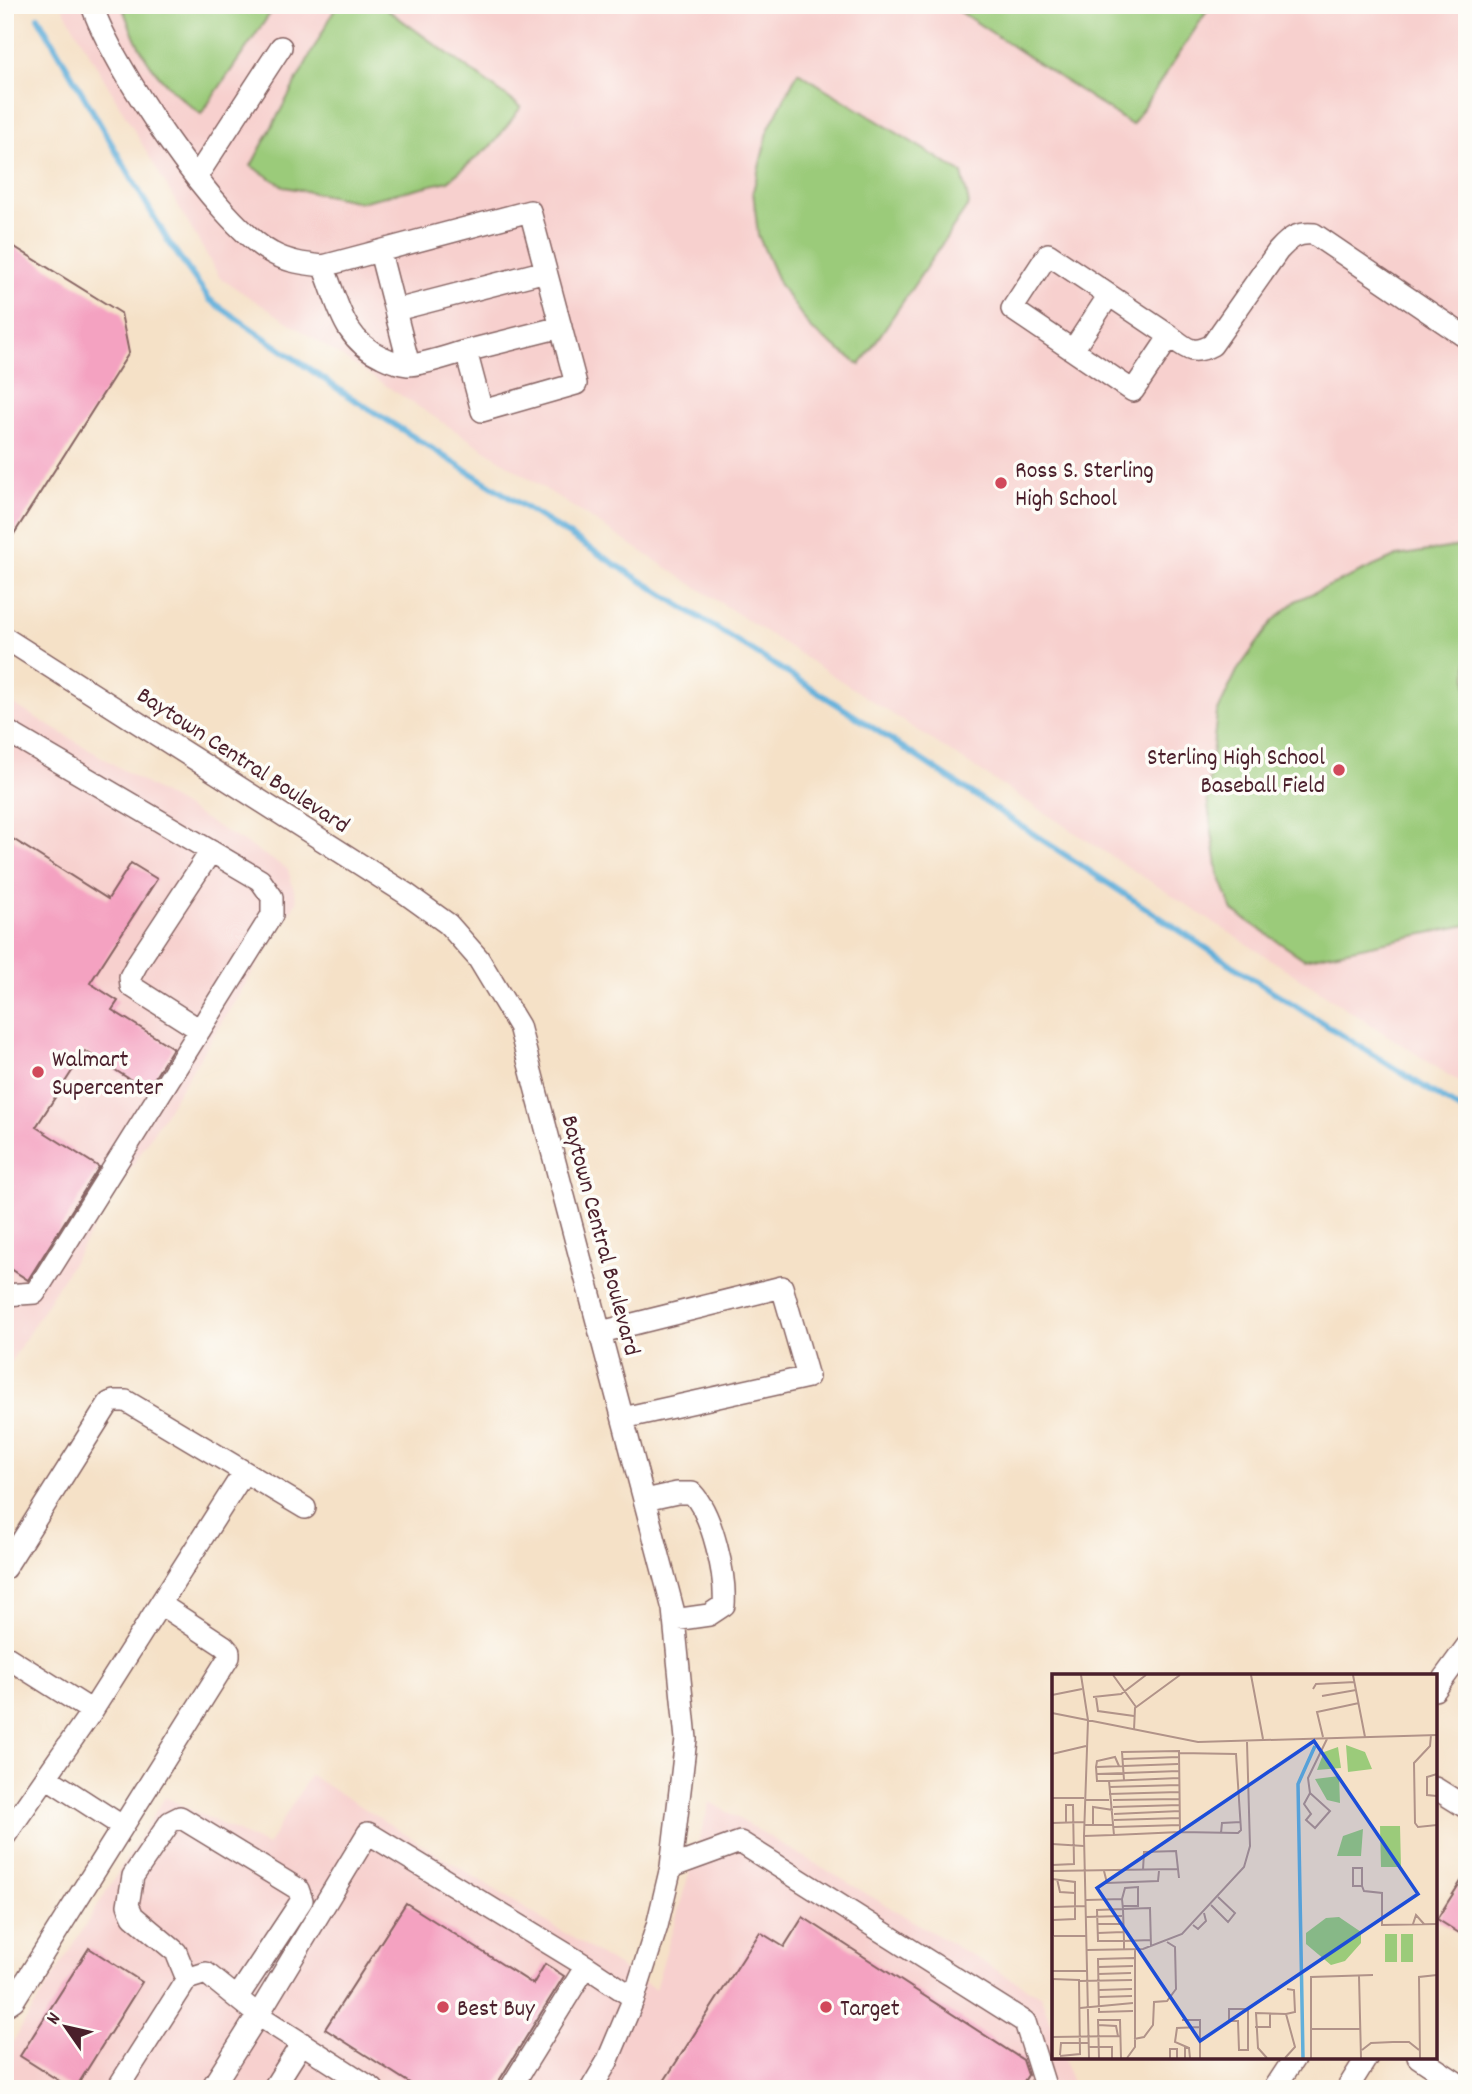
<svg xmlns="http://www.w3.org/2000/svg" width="1472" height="2094" viewBox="0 0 1472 2094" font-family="Dekko,sans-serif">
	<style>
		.built { fill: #f7d0ce }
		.green { fill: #9bcb7a; stroke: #727552; stroke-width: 2 }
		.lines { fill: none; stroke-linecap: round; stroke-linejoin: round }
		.stream { stroke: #61afda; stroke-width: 6 }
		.building { fill: #f4a2c1 }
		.minor-casing { stroke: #866362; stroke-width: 24 }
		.minor { stroke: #fff; stroke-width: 21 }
		.poi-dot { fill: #d1495b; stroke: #fdfcf7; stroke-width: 2.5 }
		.labels { text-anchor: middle; stroke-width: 7; stroke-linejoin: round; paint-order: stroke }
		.poi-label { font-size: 24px; fill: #4a1f2b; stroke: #fdfcf7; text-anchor: start }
		.street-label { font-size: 24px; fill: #4a1f2b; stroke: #fdfcf7 }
		.inset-river { fill: none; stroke: #61afda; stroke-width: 3.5 }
		.inset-road { fill: none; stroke: #b19389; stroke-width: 2 }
		.view { fill: #1d4ed8; fill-opacity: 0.15; stroke: #1d4ed8; stroke-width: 3.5 }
		.inset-edge { fill: none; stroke: #4a1f2b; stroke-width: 3.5 }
	</style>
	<rect width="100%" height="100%" fill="#fdfcf7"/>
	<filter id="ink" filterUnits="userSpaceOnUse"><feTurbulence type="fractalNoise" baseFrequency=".0143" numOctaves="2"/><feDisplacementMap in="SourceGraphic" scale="14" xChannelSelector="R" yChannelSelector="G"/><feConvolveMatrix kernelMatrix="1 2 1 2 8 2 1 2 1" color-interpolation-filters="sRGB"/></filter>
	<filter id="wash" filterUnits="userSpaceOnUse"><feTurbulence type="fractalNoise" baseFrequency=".00686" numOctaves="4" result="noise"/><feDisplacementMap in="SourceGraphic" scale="28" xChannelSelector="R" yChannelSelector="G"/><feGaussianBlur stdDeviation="1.57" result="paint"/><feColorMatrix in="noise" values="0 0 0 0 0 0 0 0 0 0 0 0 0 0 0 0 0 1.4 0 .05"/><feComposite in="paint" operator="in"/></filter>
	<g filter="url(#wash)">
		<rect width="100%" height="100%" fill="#f5e1c7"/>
		<path class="built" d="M61,5H1467V1087L220,278Z
			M5,699L288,869L297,901L5,1371Z
			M310,1775L655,1989L710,1802L1041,1996L1054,2032V2057H1063L1074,2089H5V2054L165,1797L267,1846Z"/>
		<path class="green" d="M122,5H276L201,114C158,82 139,56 122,5Z
			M337,5H381L521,107L494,143L448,181L360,202L285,187L251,166Z
			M950,5H1211L1132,125Z
			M798,72L962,173L969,204L860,365L812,330L780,285L758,235L753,191L769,128Z
			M1467,545V925L1304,959L1233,911L1218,873L1207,798L1217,713L1237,671L1273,621L1297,600L1397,556Z"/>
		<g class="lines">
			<path class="stream" d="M38,17L168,241L210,300L344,393L846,710L1250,977L1467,1114"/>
		</g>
		<g id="blocks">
			<path class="building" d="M5,241L121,313L129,353L5,548Z
				M5,834L108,899L131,863L157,879L90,983L118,1001L112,1010L173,1048L147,1090L85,1051L36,1127L99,1167L28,1280L5,1265Z
				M1467,1872V1938L1437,1919Z
				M406,1903L533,1984L545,1964L564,1976L494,2089H419L325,2029Z
				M803,1917L1023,2060L1028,2075L1019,2089H659L760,1932L784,1947Z
				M89,1948L142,1982L75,2089H72L20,2056Z"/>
		</g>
	</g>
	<g filter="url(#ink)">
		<use href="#blocks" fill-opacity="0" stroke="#866362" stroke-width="2"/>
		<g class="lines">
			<g class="minor-casing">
				<path id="minor" d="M92,5C110,63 218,225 272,253C288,262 305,264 323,266
					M197,176L281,47
					M530,211L576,384L482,411L466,351C450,355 424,365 408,365C399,364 390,361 382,357C342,339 339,304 323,266Z
					M380,252L409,365
					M1048,254L1170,336L1133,391L1012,309Z
					M396,310L546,271
					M1170,336C1186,348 1192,356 1212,345L1278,251C1290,238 1297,232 1314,234L1467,338
					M1073,350L1109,295
					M466,351L561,327
					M5,638L405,893L448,924L478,958L519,1026L673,1609L686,1739L671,1867L657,1926L634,1998L607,2062L591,2089
					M5,730L260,880L272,897V915L35,1293L5,1295
					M200,1030L131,986L130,977L138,962L211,851
					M601,1332L782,1287L808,1377L623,1418
					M645,1500L677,1493H692C713,1515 726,1576 724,1605L709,1615L674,1620
					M5,1568L109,1403L114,1401H126L305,1508
					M5,1656L92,1711
					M1435,1690L1467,1646
					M46,1777L122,1826
					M1435,1788L1467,1808
					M5,1836L92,1711L244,1472
					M671,1867L740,1842L1025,2022L1046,2089
					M187,1979L176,1952L133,1916L128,1905L133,1876L170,1822L180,1817L298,1889L302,1900L237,1998
					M5,2006L14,2000L229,1657V1652L224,1646L160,1604
					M1418,2057L1466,2089
					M117,2089L187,1979L206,1973L258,2015L368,1833L586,1966L634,1998
					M211,2089L258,2015L373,2089
					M273,2089L302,2043
					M510,2089L586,1966
					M1274,2089L1295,2057
					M1347,2089L1367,2057"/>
			</g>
			<use href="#minor" class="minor"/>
		</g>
	</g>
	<g class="poi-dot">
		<circle cx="1001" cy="483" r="7"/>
		<circle cx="1339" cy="770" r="7"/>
		<circle cx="38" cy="1072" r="7"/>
		<circle cx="443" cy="2007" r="7"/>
		<circle cx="826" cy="2007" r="7"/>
	</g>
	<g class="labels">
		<g class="poi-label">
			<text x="1015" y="477">Ross S. Sterling<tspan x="1015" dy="28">High School</tspan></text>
			<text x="1325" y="764" text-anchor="end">Sterling High School<tspan x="1325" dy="28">Baseball Field</tspan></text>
			<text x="52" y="1066">Walmart<tspan x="52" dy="28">Supercenter</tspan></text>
			<text x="457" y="2015">Best Buy</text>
			<text x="840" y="2015">Target</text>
		</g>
		<g class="street-label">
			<text transform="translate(244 759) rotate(33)" y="8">Baytown Central Boulevard</text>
			<text transform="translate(602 1235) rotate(75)" y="8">Baytown Central Boulevard</text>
		</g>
	</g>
	<g transform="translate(1052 1674)">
		<rect width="385" height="385" fill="#f5e1c7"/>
		<path d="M294,71L313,78L320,95L296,98ZM286,73L289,94L265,96L272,78ZM287,102L288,129L275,126L263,105ZM328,152H348L349,193H329ZM311,155L309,182H285L291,162ZM287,243L309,258V269L293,287L279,291L254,270V259L274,244ZM333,260H345V288H333ZM349,260H361V288H349Z" fill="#9bcb7a"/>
		<path class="inset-river" d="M251,384L246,110L263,72"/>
		<path class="inset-road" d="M29,1L36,46L32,162L37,384M61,1L84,33M199,1L211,65M301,1L313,63M261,15L264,10L303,8M0,21L30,15M270,22L304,16M41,23L69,20L94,1M44,23L46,37L82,42M0,39L146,68L385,61M82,56L83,34L128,1M379,61L378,72L362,89L363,149L366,153L385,151M271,63L265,38L307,29M127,79L184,80L189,156L186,159L128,158M0,80L34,72M71,85L127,83M67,92L63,83L45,87L44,93L45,107H57L62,161L128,158L127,77L70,78L72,106M44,93L126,90M45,100L127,97M385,100L375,103V121L385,122M57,107L127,104M57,113L127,111M258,119L278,137L263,154L254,146L259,140L252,130ZM258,119L256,104L275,65M57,120L127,118M0,124H32M34,126H57M61,126L127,125M61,133L128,131M62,140L128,137M62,146L128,144M0,149L32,148M32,151H62M41,151V133L61,136M62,153L128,151M169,159L170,149L189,148M32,162L61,161M0,170L32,172M0,191L22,190L21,131H14V149M301,194H310V212H301ZM91,196L92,178L124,177L127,204M0,197L126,195M52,197L55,209L106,207L107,197M0,205L23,208V245L1,246M0,205L1,262M5,205L8,218L23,219M310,212L312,217L330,219V251L385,250M70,225L73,214L86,213V232H71M34,226L70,225L71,235L98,234L99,273M159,231L176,248L183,239L166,223M0,233L33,232M34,243L70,242M46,250H71M361,250L364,241L372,250M141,251L146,255L154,247L152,239M46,259L71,258M2,262H34M35,276L91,275L130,260L192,193L198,172L195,68M72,276V267L71,235L45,236L46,267H72L99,266M46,293L81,292M1,297H35M46,300L79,299M307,302L309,384M0,305L27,306L28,380L8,382M27,307L80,306M47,316L80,315M47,323L80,322M28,334L81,329M177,335H196V376H187L186,347H177ZM81,337L47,338L46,285L82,284M234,340L243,338L242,316L235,315M130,346H148V353M46,351L64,352L66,362M203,353H218V340M259,355H308M0,363L68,362M82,365L92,363L101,351L102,328L115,327L124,315L123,273L115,268M37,373H60V384M137,374L123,368L125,354L148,353V384M310,376L319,369L341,368H357L367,376M0,377L1,305M8,381L9,369H37M47,384L46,346H68L69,384M75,384L83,373V275M118,384V375H125V384M133,384V374H137L138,384M215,384L206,374L204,339L234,340L243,373L233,384M259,384V303L321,301M368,384L367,303L385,301"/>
		<path class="view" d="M262,67L366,220L148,367L45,214Z"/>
		<rect width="385" height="385" class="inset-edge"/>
	</g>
	<rect width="1472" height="2094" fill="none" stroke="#fdfcf7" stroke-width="28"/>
	<g transform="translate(66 2027) rotate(304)" stroke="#fdfcf7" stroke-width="5" paint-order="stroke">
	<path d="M0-5L12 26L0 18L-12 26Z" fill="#4a1f2b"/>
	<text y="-10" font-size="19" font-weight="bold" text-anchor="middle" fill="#4a1f2b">N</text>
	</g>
</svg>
